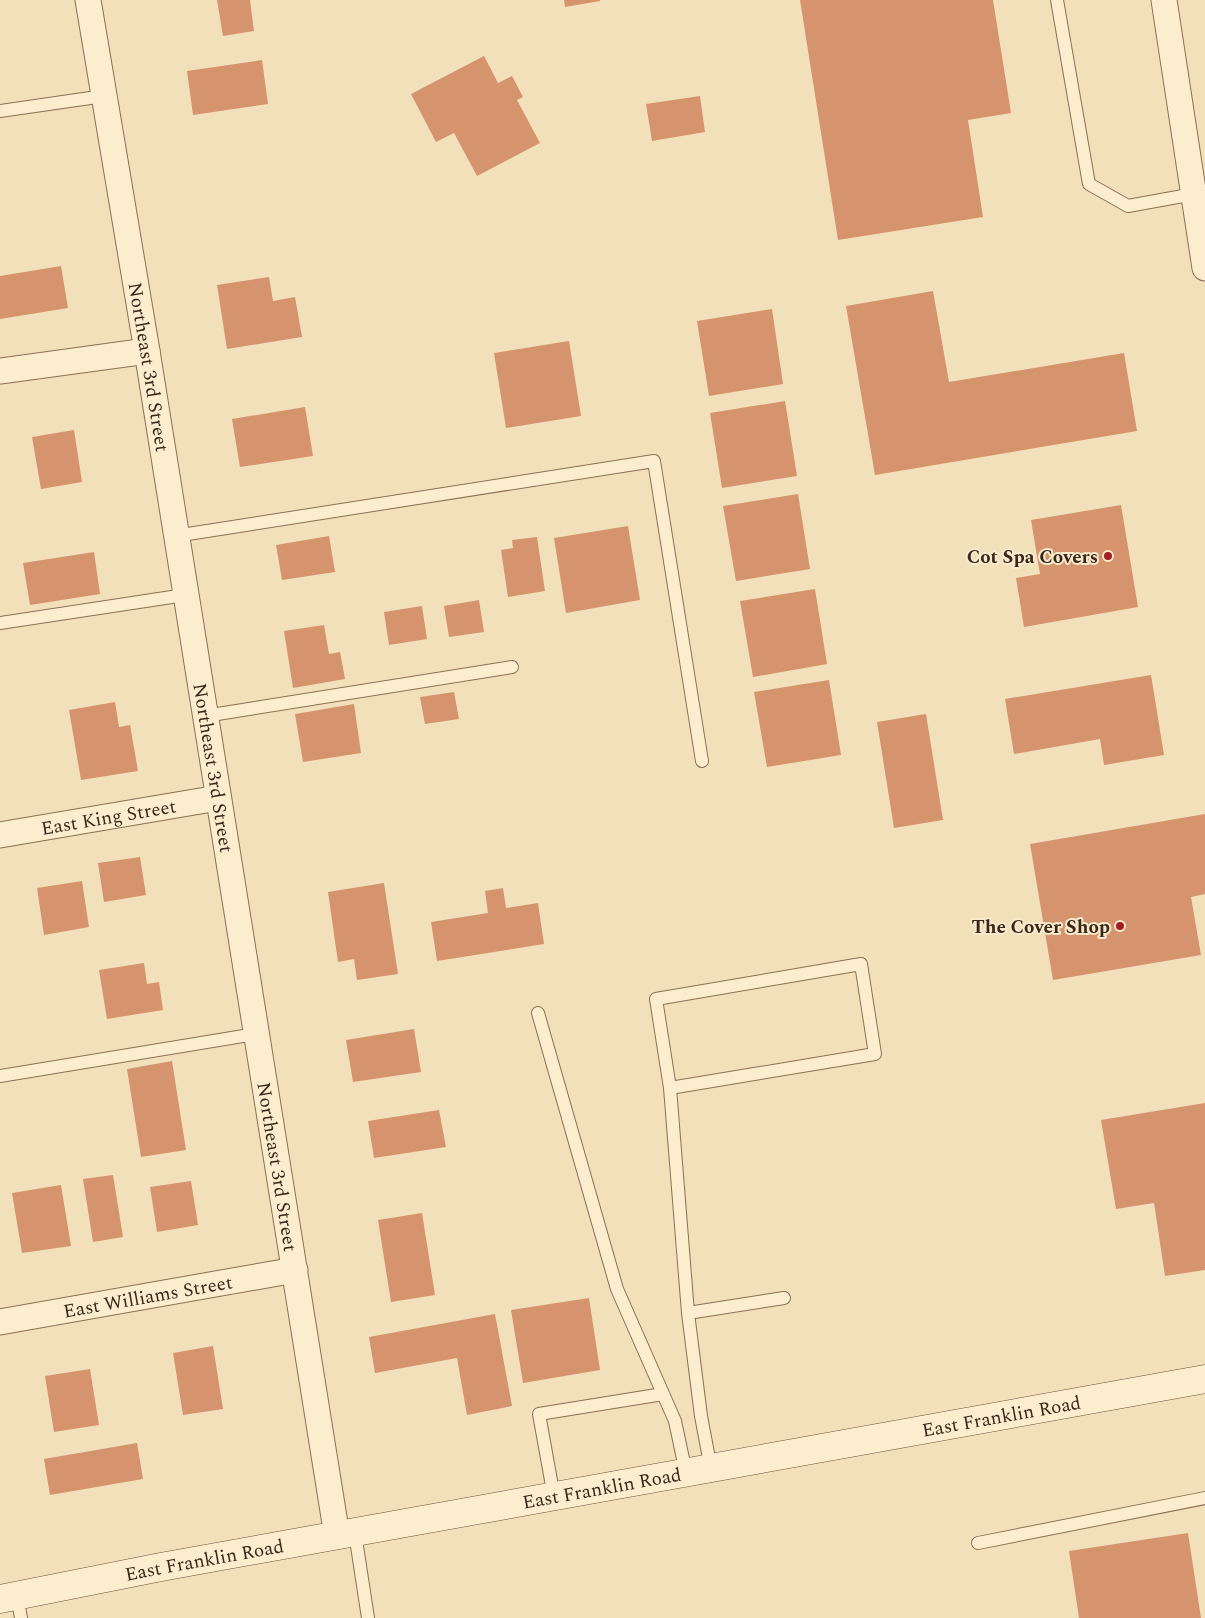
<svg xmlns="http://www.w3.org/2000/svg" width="1205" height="1618" viewBox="0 0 1205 1618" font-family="Spectral,serif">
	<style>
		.building { fill: #d5946d }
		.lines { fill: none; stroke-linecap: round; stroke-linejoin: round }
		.lane-casing { stroke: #8b6f53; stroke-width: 14 }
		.street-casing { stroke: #8b6f53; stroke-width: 27 }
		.secondary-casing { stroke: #6d5037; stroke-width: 29 }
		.lane { stroke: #fcedcf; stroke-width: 12 }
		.street { stroke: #fcedcf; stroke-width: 25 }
		.secondary { stroke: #fcedcf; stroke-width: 28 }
		.poi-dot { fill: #a11d23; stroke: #f9eacc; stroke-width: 2 }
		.labels { text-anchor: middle; stroke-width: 4; stroke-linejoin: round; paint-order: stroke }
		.street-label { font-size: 19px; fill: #39281a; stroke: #f9eacc }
		.poi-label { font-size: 19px; font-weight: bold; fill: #39281a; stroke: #f9eacc; text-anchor: end }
	</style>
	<rect width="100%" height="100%" fill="#f2e0bb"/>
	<path class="building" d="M217,0H250L254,31L223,36Z
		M564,0H600V1L565,7Z
		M800,0H993L1011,113L968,120L983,217L838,240Z
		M484,56L498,83L512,76L523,97L517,100L540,143L477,176L454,133L436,142L411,94Z
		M262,60L268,104L193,115L187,71Z
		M700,96L705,132L652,141L646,104Z
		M61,266L68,308L0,319V276Z
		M269,277L273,301L295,297L302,337L227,349L217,285Z
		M933,291L949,382L1124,353L1137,431L875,475L846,306Z
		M772,309L783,384L709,396L697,321Z
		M569,341L581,416L506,428L494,353Z
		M785,401L797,476L722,488L710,413Z
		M305,407L313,456L240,467L232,419Z
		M74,430L82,482L41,489L32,437Z
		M798,494L810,569L736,581L723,506Z
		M1121,505L1138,607L1024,627L1016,578L1040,574L1031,520Z
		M628,526L640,600L566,613L554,538Z
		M329,536L335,572L282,580L276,545Z
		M537,537L545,591L508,597L501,550L513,548L512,540Z
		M94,552L100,594L30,605L23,563Z
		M815,589L827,664L753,677L740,601Z
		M479,600L484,632L449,637L444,606Z
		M422,606L427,639L389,645L384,612Z
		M324,625L329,654L340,652L345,679L293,688L284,631Z
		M1151,675L1164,755L1104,765L1100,739L1014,754L1005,699Z
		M829,680L841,755L767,767L754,692Z
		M454,692L459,719L425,724L420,697Z
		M115,702L119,727L130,725L138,771L81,780L69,710Z
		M354,704L361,753L303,762L295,714Z
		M926,714L943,820L894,828L877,722Z
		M1205,814V894L1191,897L1201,955L1053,980L1030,844Z
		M140,857L146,895L104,902L98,863Z
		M82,881L89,927L44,935L37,888Z
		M384,883L398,974L357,980L354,959L338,962L328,892Z
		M503,888L506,908L538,903L544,944L437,961L431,922L488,913L485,891Z
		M144,963L147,984L159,982L163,1010L107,1019L99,970Z
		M414,1029L421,1072L353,1082L346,1040Z
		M172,1061L186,1150L141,1157L127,1069Z
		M1205,1103V1270L1165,1276L1154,1203L1116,1209L1101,1120Z
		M439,1110L446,1147L374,1158L368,1121Z
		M113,1175L123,1237L93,1242L83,1179Z
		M191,1181L198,1225L157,1232L150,1187Z
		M61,1185L71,1246L22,1253L12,1193Z
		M422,1213L435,1295L391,1302L378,1220Z
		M589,1298L600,1370L523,1383L511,1310Z
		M495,1314L512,1406L467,1415L457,1358L375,1373L369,1337Z
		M213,1346L223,1409L183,1415L173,1353Z
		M90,1369L99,1425L54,1432L45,1376Z
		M137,1443L143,1479L50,1495L44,1459Z
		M1188,1533L1201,1618H1079L1069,1551Z"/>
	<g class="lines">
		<g class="lane-casing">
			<path id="lane" d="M1057,0L1089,184L1128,206L1194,194
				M0,111L104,96
				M175,536L654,461L702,761
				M0,623L185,595
				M205,716L512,667
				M538,1013L617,1289L675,1421L686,1473
				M0,1076L256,1034
				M670,1088L875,1054L861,964L656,999L670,1088L688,1313L701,1416L711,1469
				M688,1313L784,1298
				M554,1497L539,1414L663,1394
				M355,1533L368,1618
				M978,1543L1205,1498
				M17,1596L21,1618"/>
		</g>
		<g class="street-casing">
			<g id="street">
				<path id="s1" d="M88,0L147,351L337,1536"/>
				<path d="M1164,0L1205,268"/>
				<path d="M0,371L147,351"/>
				<path id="s2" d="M0,835L218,798"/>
				<path id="s3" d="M0,1322L295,1270"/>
			</g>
		</g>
		<g class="secondary-casing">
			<g id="secondary">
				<path id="s4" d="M0,1599L161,1567L1205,1379"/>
			</g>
		</g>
		<use href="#lane" class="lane"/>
		<use href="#street" class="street"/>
		<use href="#secondary" class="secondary"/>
	</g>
	<g class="poi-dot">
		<circle cx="1108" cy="556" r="5"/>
		<circle cx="1120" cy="926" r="5"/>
	</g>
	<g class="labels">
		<g class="street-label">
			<text dy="7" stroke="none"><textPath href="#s1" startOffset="372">Northeast 3rd Street</textPath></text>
			<text dy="7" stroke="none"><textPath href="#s1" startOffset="778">Northeast 3rd Street</textPath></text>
			<text dy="7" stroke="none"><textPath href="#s2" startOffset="110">East King Street</textPath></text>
			<text dy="7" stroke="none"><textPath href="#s1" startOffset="1182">Northeast 3rd Street</textPath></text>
			<text dy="7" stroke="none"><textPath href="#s3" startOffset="150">East Williams Street</textPath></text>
			<text dy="7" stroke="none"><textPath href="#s4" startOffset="1018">East Franklin Road</textPath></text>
			<text dy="7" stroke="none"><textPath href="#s4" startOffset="612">East Franklin Road</textPath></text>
			<text dy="7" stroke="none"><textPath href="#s4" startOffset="208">East Franklin Road</textPath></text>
		</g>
		<g class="poi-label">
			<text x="1098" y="563">Cot Spa Covers</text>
			<text x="1110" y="933">The Cover Shop</text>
		</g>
	</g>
</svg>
